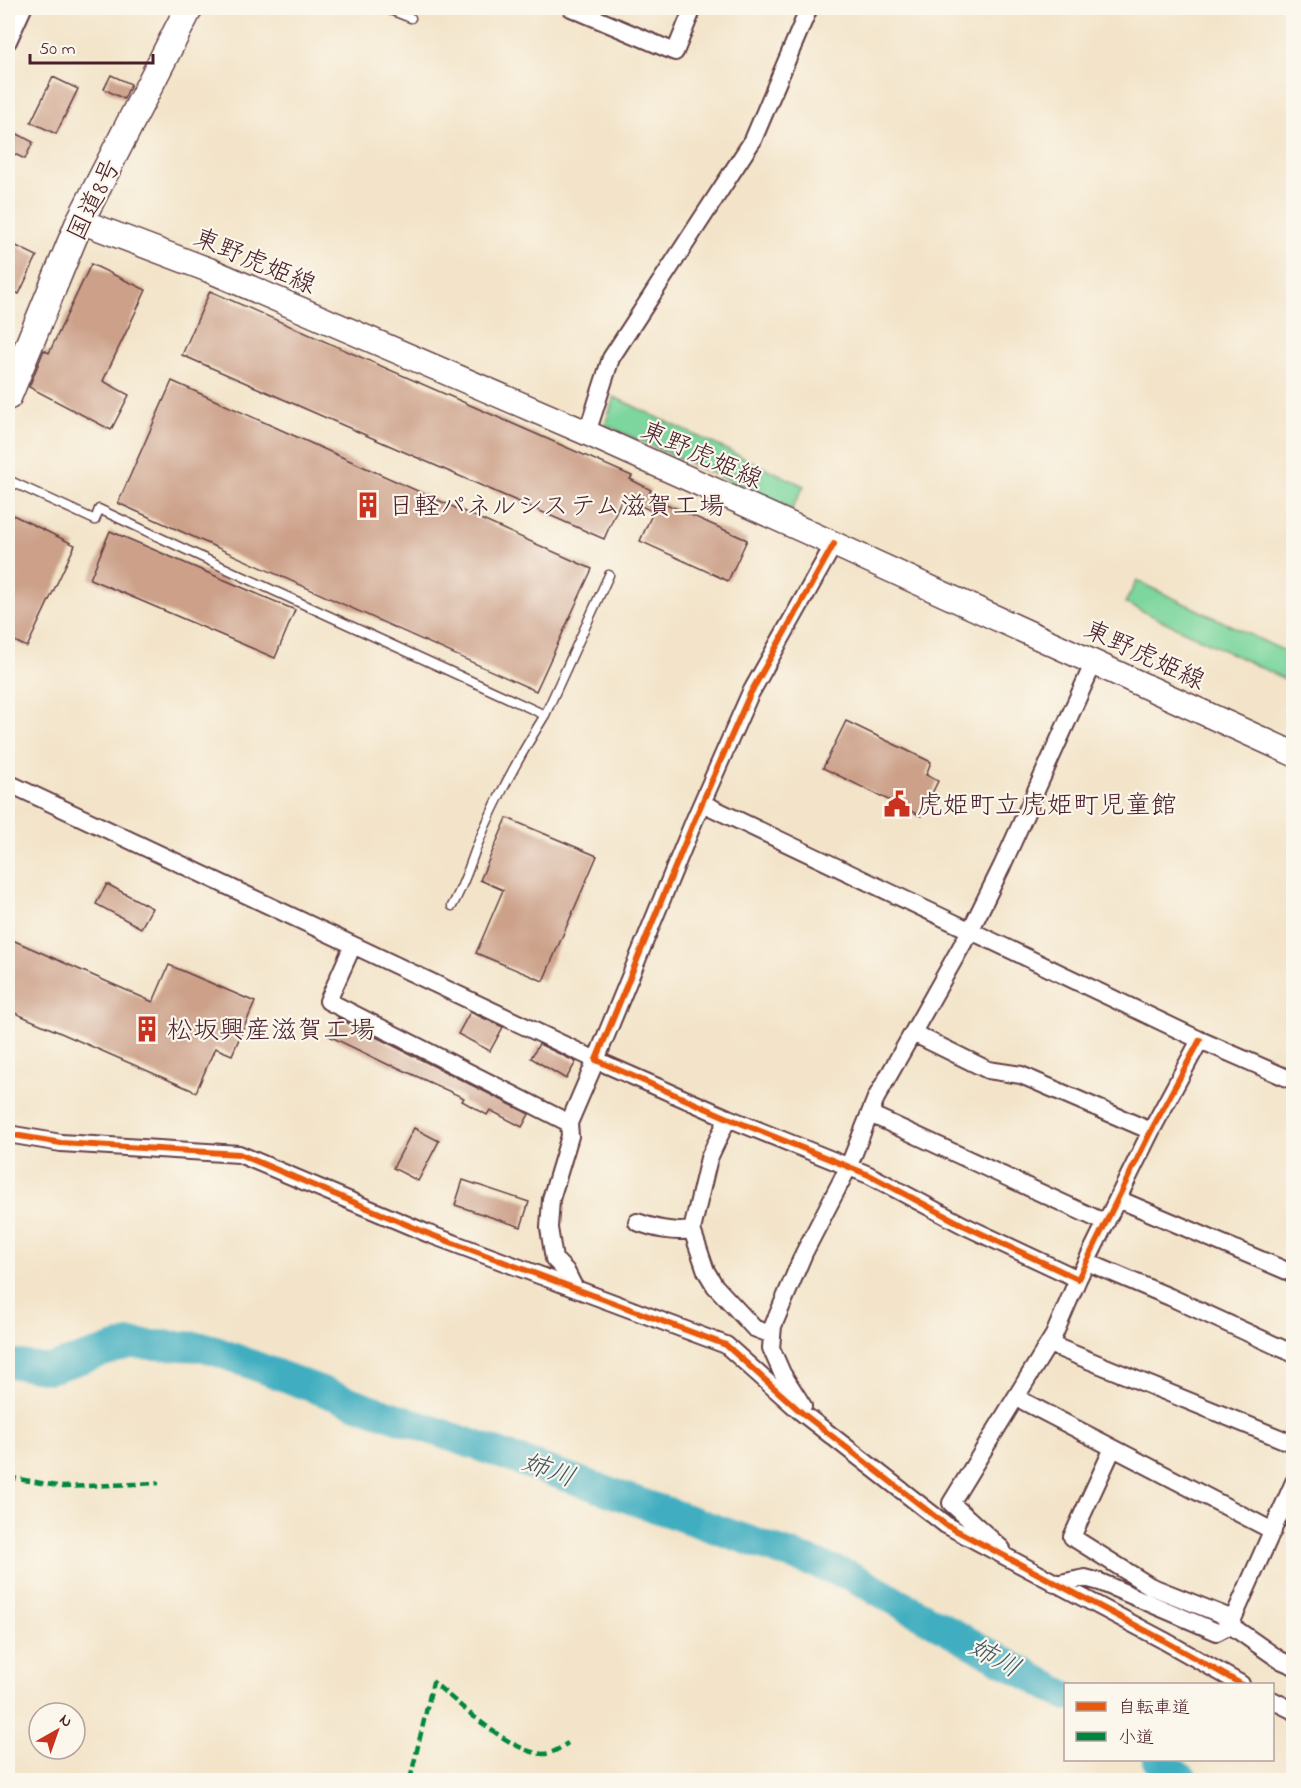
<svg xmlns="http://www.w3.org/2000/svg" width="1301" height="1788" viewBox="0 0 1301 1788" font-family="'Indie Flower','Klee One',sans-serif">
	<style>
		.green { fill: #7bd69d; stroke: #627a64; stroke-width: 1.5 }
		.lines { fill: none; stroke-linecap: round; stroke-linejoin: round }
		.river { stroke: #41aec0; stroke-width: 30 }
		.building { fill: #cca089 }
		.service-casing { stroke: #633d43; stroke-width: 11 }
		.minor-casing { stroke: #633d43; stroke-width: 20 }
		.secondary-casing { stroke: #633d43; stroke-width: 27 }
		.trunk-casing { stroke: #633d43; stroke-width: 30 }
		.service { stroke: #fff; stroke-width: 8 }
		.minor { stroke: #fff; stroke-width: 16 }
		.secondary { stroke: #fff; stroke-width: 24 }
		.trunk { stroke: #fff; stroke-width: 27 }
		.quiet { stroke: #00873e; stroke-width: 4.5; stroke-dasharray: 9 4.5; stroke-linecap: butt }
		.cycleway-casing { stroke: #fbf7ec; stroke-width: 10 }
		.cycleway { stroke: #e8590c; stroke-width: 6 }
		.labels { text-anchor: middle; stroke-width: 4.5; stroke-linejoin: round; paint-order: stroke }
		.street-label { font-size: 26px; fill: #4a1f2b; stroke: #fbf7ec }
		.poi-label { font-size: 26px; fill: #4a1f2b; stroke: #fbf7ec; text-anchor: start }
		.water-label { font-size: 27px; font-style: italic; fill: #465867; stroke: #fbf7ec }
	</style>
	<rect width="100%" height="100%" fill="#fbf7ec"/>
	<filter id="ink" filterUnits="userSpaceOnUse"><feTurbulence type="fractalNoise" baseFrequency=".0167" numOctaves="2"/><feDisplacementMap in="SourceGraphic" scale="12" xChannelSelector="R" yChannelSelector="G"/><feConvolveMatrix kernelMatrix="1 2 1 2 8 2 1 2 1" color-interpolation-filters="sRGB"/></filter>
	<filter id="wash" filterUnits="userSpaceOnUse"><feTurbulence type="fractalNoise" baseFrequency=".008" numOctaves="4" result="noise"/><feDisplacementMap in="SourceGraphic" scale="24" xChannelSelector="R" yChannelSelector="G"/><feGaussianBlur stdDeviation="1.35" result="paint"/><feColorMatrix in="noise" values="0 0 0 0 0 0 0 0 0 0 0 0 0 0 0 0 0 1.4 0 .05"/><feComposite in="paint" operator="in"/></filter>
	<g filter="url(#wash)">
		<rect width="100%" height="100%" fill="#f3e4c9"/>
		<path class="green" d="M614,397L804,486L792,509L605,425Z
			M1137,581L1293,655V683L1125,603Z"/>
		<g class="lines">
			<path class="river" d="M8,1363L49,1369L129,1344L205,1347L343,1399L851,1576L1066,1696
				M1157,1760L1184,1780"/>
		</g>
		<g id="blocks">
			<path class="building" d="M111,75L131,84L124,99L104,89Z
				M53,77L78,89L56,134L31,122Z
				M8,129L33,142L25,159L8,151Z
				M8,242L37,256L19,294L8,289Z
				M91,264L146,290L103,381L129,395L111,430L29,387L44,350L49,353Z
				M210,291L632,476L630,479L651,490L648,496L747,540L728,581L640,541L653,512L623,496L604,539L182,355Z
				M172,381L592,569L536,691L118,503Z
				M13,515L75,545L27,647L8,638V527Z
				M110,531L295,610L275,658L90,579Z
				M846,721L931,762L926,775L938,781L921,816L823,768Z
				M507,818L597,856L543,981L476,953L503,890L480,880Z
				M107,884L152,908L141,928L96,904Z
				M8,938L153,1002L169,965L255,1002L232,1055L215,1048L196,1092L8,1010Z
				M470,1012L503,1027L490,1051L458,1034Z
				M338,1018L529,1114L522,1127L490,1110L487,1115L462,1101L464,1098L392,1065L391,1066L329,1036Z
				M539,1044L576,1062L566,1079L531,1058Z
				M414,1128L439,1141L418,1181L393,1168Z
				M463,1180L529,1202L521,1227L455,1205Z"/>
		</g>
	</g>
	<g filter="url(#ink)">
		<use href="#blocks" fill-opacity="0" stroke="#633d43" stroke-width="1.5"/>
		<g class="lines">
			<g class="service-casing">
				<path id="service" d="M385,8L411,18
					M8,480L95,520L99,509L244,577L545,715L609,575
					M452,906C463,887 469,867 477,846C495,800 519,757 545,715"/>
			</g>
			<g class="minor-casing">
				<path id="minor" d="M571,8L675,52L693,8
					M8,41L23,8
					M587,433L611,358L753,140L809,8
					M834,544L750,694L694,821L596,1060L728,1118L869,1175L963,1225L1078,1279L1151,1131L1200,1040
					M8,783L353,945L328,1001L569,1123L570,1136L551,1199L549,1228L554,1259L566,1271L574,1287
					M702,803L1200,1040L1294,1081
					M353,945L596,1060L569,1123
					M913,1033L988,1070L1021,1075L1151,1131
					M870,1114L1106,1223
					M8,1134L61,1143L239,1154L429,1234L726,1345L801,1412L946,1525L1163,1640L1241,1684
					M1118,1199L1294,1274
					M637,1222C656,1229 673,1233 692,1230L709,1158L728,1118
					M692,1230L706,1271L715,1286L754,1328L772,1335
					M1087,1262L1170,1297L1294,1354
					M1049,1344L1294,1444
					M1017,1398L1273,1531
					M803,1406L782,1373L771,1348L773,1326L804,1253L848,1168L876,1098L970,931L1002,866L1094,662
					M1113,1448L1072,1537L1150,1586L1233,1619
					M1002,1549L951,1503L1054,1335L1078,1279
					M1055,1584L1085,1578L1100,1582L1217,1632L1230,1625L1233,1619L1294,1482
					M1230,1625L1280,1660L1294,1666
					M1272,1700L1294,1711"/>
			</g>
			<g class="secondary-casing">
				<path id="secondary" d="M80,221L209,270L587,433L834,544L1294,754"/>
			</g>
			<g class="trunk-casing">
				<path id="trunk" d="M8,396L80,221L189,8"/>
			</g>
			<use href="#service" class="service"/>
			<use href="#minor" class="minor"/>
			<use href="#secondary" class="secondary"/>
			<use href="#trunk" class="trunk"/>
			<path class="quiet" d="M8,1477L63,1487L159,1483
				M410,1780L433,1682C458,1703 510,1752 543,1754C552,1754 560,1748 568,1743"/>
			<g class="cycleway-casing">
				<path id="cycleway" d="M834,544L750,694L694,821L596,1060L728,1118L869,1175L963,1225L1078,1279L1151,1131L1200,1040
					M8,1134L61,1143L239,1154L429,1234L726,1345L801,1412L946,1525L1163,1640L1241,1684"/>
			</g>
			<use href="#cycleway" class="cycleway"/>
		</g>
	</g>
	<defs>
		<g id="building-bare" transform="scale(2.07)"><path d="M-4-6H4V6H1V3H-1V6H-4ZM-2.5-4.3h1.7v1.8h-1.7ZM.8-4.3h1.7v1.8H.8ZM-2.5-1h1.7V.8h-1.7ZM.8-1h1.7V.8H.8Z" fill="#c8321e" stroke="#fbf7ec" stroke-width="2.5" paint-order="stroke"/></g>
		<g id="civic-bare" transform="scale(2.07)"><path d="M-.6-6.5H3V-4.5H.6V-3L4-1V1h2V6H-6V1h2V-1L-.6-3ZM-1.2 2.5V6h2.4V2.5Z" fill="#c8321e" stroke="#fbf7ec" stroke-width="2.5" paint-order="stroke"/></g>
	</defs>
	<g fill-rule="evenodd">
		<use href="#building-bare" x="368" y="505"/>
		<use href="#civic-bare" x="897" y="804"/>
		<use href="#building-bare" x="147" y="1029"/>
	</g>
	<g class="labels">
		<g class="street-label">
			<text transform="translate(93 199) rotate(-64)" y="9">国道8号</text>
			<text transform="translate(255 260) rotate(23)" y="9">東野虎姫線</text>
			<text transform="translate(702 454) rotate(24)" y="9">東野虎姫線</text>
			<text transform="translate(1145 654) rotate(25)" y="9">東野虎姫線</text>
		</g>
		<g class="poi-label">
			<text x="388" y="514">日軽パネルシステム滋賀工場</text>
			<text x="917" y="813">虎姫町立虎姫町児童館</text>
			<text x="167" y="1038">松坂興産滋賀工場</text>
		</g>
		<g class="water-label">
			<text transform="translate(549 1469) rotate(20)" y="9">姉川</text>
			<text transform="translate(995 1657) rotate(29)" y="9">姉川</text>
		</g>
	</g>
	<rect width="1301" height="1788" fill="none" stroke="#fbf7ec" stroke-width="30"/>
	<rect x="1064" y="1683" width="210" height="78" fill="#fbf7ec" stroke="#b4a19f" stroke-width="1.5"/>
	<rect x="1076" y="1702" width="30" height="9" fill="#e8590c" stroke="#b4a19f" stroke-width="1.5"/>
	<text x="1118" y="1713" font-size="18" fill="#4a1f2b">自転車道</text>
	<rect x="1076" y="1732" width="30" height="9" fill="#00873e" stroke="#b4a19f" stroke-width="1.5"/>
	<text x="1118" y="1743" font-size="18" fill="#4a1f2b">小道</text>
	<g transform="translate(57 1731) rotate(40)"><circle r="28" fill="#fbf7ec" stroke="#b4a19f" stroke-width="1.5"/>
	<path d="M0-4.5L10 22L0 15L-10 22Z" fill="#c8321e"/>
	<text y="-9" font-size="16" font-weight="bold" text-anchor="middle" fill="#4a1f2b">N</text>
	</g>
	<path d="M30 54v9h123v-9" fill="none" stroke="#4a1f2b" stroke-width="3"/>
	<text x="39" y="54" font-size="18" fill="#4a1f2b" stroke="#fbf7ec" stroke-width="4.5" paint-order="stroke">50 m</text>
</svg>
